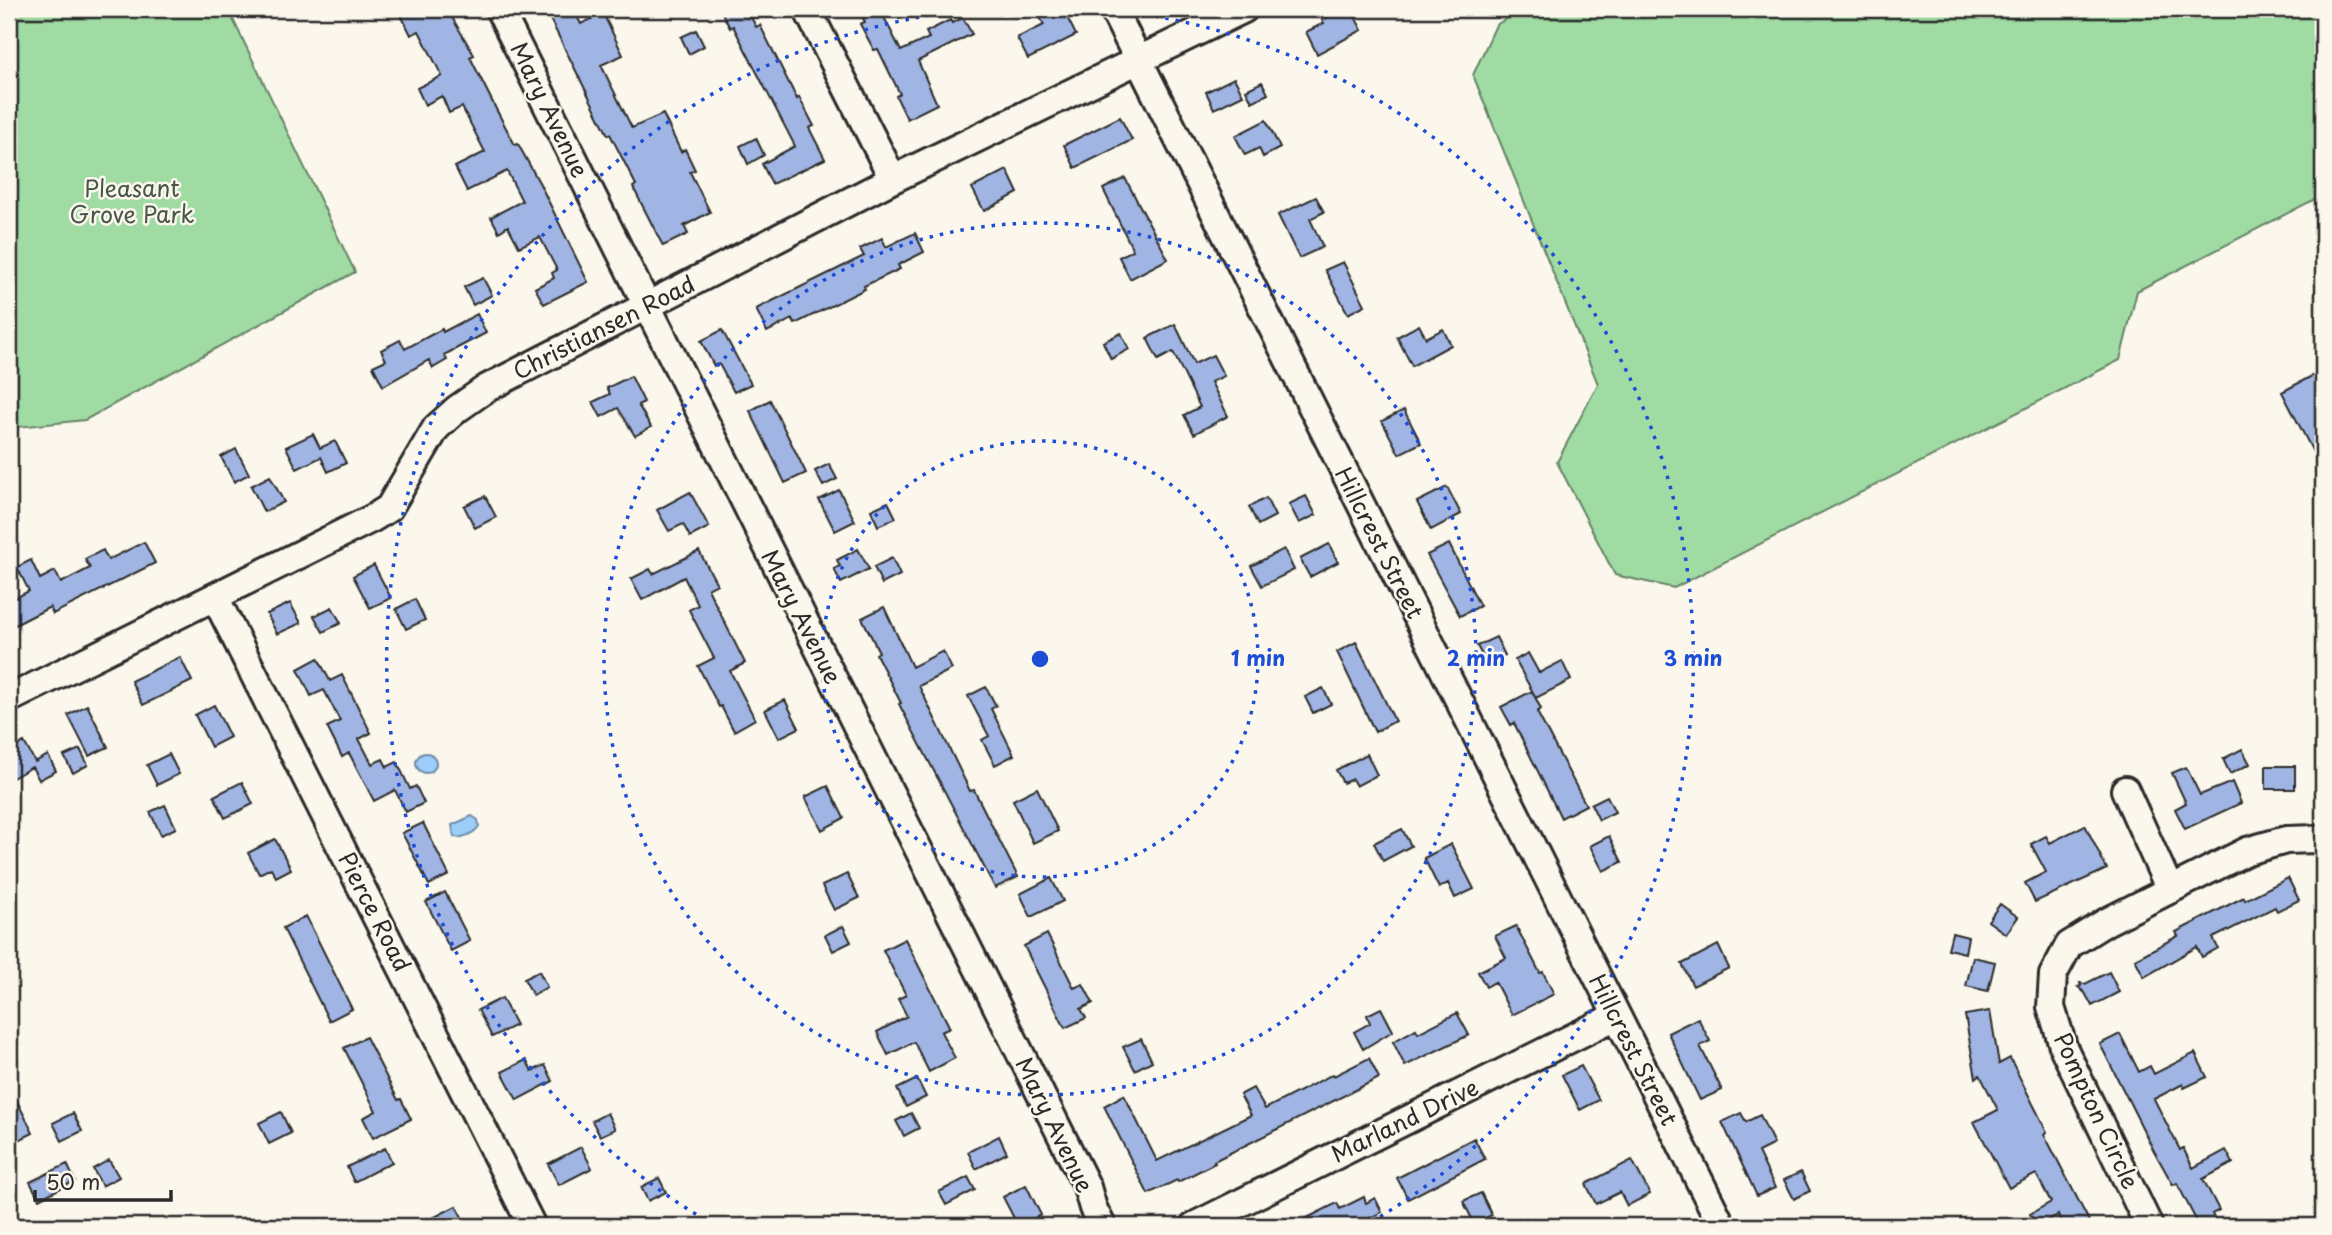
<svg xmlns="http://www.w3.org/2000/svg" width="2332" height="1235" viewBox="0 0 2332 1235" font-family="'Playpen Sans',sans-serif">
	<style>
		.green { fill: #9fdba2; stroke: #658366; stroke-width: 2 }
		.water { fill: #9dcdf9; stroke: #6f8ca7; stroke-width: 2 }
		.building { fill: #a0b5e3; stroke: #2b2b2b; stroke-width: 2 }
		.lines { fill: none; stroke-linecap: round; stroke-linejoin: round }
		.minor-casing { stroke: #2b2b2b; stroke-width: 32 }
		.minor { stroke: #fbf7ec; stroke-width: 26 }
		.ring { fill: none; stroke: #1d4ed8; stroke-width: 3.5; stroke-dasharray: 3.5 7 }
		.labels { text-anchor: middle; stroke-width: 5; stroke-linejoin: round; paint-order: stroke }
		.street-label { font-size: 23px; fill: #2b2b2b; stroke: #fbf7ec }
		.park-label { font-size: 23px; fill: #485749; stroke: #fbf7ec }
		.centre { fill: #1d4ed8; stroke: #fbf7ec; stroke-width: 3.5 }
		.ring-label { font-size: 21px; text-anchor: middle; font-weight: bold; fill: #1d4ed8; stroke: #fbf7ec; stroke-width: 5; stroke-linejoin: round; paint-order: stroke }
	</style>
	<rect width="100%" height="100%" fill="#fbf7ec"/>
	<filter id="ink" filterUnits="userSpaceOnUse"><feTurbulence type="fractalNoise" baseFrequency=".0143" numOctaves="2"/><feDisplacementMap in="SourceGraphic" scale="14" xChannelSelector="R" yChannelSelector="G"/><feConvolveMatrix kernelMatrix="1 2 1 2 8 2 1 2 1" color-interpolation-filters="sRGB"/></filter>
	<g filter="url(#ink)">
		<path class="green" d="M9,9H228L355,272L85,420L9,428Z
			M1523,9H2323V195L2137,291L2120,360L1674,588L1615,575L1557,462L1598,384L1473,75L1496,25Z"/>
		<path class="water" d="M416 763a10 10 0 1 1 20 0a10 10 0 1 1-20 0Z
			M472,816L478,820L479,826C475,833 463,839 454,837L452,825Z"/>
		<path class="building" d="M398,9H447L474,55L470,57L496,109L515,145L518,144L540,184L588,282L544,304L535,288L554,278L552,273L557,270L540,237L519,247L508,226L499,232L491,217L522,201L507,171L467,191L455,167L485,152L462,107L449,113L442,96L425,105L417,88L442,76L419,31L411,35Z
			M545,9H573L581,24L603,13L623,55L601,65L632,128L663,114L681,152L685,149L695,170L690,172L710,212L684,226L688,234L663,246L633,187L636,185L610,134L608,135Z
			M720,9H747L756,27L760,25L797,99L799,97L814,126L809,128L825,159L772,184L762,164L795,146L733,26L730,28Z
			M858,9H880L901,51L929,38L926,32L950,20L952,23L963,18L972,34L918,61L937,104L907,119L896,96L900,94L878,49L874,50L860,24L865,22Z
			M1036,9H1063L1076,35L1028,59L1017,38L1044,25Z
			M1344,9H1351L1362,30L1317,54L1306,32L1324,23L1322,20Z
			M696,30L704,46L689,54L681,37Z
			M1234,78L1243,95L1214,109L1206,92Z
			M1262,82L1268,94L1252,102L1246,90Z
			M1120,117L1132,140L1075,168L1064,145Z
			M1266,120L1280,148L1263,157L1259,148L1245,155L1235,136Z
			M756,138L764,155L748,164L740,146Z
			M1007,170L1018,193L984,211L972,188Z
			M1125,178L1168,259L1130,279L1119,257L1133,250L1103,189Z
			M1316,197L1324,212L1310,219L1323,247L1299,258L1278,215Z
			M915,233L924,252L898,265L900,269L864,286L865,289L795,324L792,319L767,332L756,309L864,256L860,249L882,238L886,247Z
			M1343,262L1365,305L1348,314L1325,270Z
			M483,278L492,295L473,305L464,287Z
			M477,314L486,333L444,355L447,360L433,368L429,360L383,386L373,366L386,360L381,350L400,340L405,349L442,329L443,332Z
			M1175,324L1194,364L1213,355L1224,376L1211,382L1228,416L1194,434L1184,415L1200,407L1173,352L1158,360L1147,338Z
			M1419,325L1426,338L1443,329L1451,345L1412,366L1397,337Z
			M722,330L751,384L734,392L719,364L714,366L701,341Z
			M1121,333L1129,349L1111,359L1103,342Z
			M2323,370V447L2313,452L2282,392Z
			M631,376L644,402L638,405L651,427L635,436L618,408L601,417L593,402L610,394L607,388Z
			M770,400L806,473L785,483L750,411Z
			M1404,410L1421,443L1399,454L1382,421Z
			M313,434L320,448L335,441L346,463L328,472L321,457L297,469L286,447Z
			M236,449L249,474L234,482L221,457Z
			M829,464L837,479L823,486L815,471Z
			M270,476L284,502L264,512L251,486Z
			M1447,487L1461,514L1431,530L1417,502Z
			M839,490L855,521L835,531L819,500Z
			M690,492L709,527L690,537L683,524L669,531L657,510Z
			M485,496L496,517L475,528L464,506Z
			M1306,496L1316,515L1299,523L1289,504Z
			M1266,498L1275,516L1258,525L1249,507Z
			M888,502L896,518L878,526L871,510Z
			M144,542L155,563L53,614L50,607L9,628V601L29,591L17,567L31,560L40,579L55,571L61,583L90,568L85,559L103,550L108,560Z
			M1329,544L1338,562L1310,577L1300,559Z
			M1449,544L1480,606L1460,616L1427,555Z
			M858,549L869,569L841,583L834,569L840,566L837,560Z
			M1284,549L1294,570L1262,586L1251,566Z
			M699,551L717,584L708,589L745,663L730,671L755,719L734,731L721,706L719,707L698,666L714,658L689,610L698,605L684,577L642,600L631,579L650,569L653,574Z
			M892,558L900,575L882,584L874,567Z
			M374,565L391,598L370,608L353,576Z
			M415,599L425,620L406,629L396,609Z
			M290,603L301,623L277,634L267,614Z
			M332,607L341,623L323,632L314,616Z
			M884,607L912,667L943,651L952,669L919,686L970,791L974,790L1018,877L995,888L899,704L901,703L876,654L879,652L862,618Z
			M1496,637L1505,655L1487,665L1477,646Z
			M1356,642L1395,721L1375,732L1337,652Z
			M1528,653L1539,673L1562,661L1571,680L1536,698L1515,660Z
			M180,657L192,681L143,705L131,681Z
			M318,658L330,681L342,675L371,733L359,739L372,764L383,759L387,767L397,762L410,789L416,786L424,803L406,812L395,790L374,801L349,753L342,757L327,727L340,721L324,690L311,696L298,669Z
			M986,687L996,706L991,709L1014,755L995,765L982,740L989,736L968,696Z
			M1323,688L1331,704L1313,713L1305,697Z
			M1532,691L1541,709L1537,712L1586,805L1561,818L1514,723L1511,725L1501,707Z
			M785,700L799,728L779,738L765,710Z
			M87,705L108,747L89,756L68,715Z
			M214,705L230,737L211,747L195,715Z
			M24,742L35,762L48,755L56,771L39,780L32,767L9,780V751Z
			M80,749L88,765L73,773L64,756Z
			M2242,749L2250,764L2230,774L2223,759Z
			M169,754L179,774L157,785L147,765Z
			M1367,754L1377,775L1356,786L1352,779L1343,783L1336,770Z
			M2266,766H2295V789H2266Z
			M2186,767L2200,795L2232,782L2241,803L2185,829L2175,809L2186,803L2172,773Z
			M242,782L253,804L225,818L214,796Z
			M828,786L844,818L822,830L805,797Z
			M1037,788L1058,831L1033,843L1013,800Z
			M1607,796L1615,812L1599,820L1591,804Z
			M165,805L176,828L161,835L150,812Z
			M423,823L449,875L429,885L402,833Z
			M2085,825L2107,869L2035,902L2025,883L2046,872L2031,844L2046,836L2050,843Z
			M1402,829L1411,846L1383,861L1374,843Z
			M1609,836L1622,862L1603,871L1590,846Z
			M275,839L291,869L276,877L271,868L259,874L248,853Z
			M1451,844L1474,889L1455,898L1448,883L1439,888L1424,858Z
			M847,874L859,898L834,910L822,886Z
			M1051,878L1063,901L1031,917L1020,894Z
			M2288,878L2299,900L2277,911L2275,907L2213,938L2218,948L2202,957L2197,947L2144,977L2135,959L2178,936L2176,932L2244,897L2245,900Z
			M445,892L470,941L451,951L426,902Z
			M2000,904L2018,917L2006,934L1988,921Z
			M306,916L352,1009L329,1021L283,928Z
			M843,926L851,942L833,951L825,935Z
			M1516,926L1540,973L1543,972L1554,994L1512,1015L1495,982L1486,987L1478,972L1506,958L1495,936Z
			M1952,933L1968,937L1965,953L1948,949Z
			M1047,934L1074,988L1083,984L1093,1003L1081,1009L1086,1018L1065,1028L1024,946Z
			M905,939L950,1028L941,1032L955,1058L929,1072L914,1042L888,1055L877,1032L907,1016L898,999L906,995L883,950Z
			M1718,945L1729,968L1693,986L1682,964Z
			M1973,957L1995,962L1988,991L1966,986Z
			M539,971L547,987L533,995L524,979Z
			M2109,972L2119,992L2092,1006L2085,993L2078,987L2081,986L2080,983L2085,984Z
			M502,998L516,1025L492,1037L478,1010Z
			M1381,1008L1393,1031L1363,1049L1354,1032L1370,1023L1367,1015Z
			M1990,1011L1999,1064L2010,1058L2047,1132L2044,1134L2089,1221L2078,1226H2063L2058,1215L2037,1226L2030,1214L2051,1202L2036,1174L2009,1188L1974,1122L1998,1110L1980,1075L1976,1078L1965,1015Z
			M1457,1013L1469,1035L1405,1066L1393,1042L1416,1029L1418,1033Z
			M1698,1018L1710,1041L1700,1046L1722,1090L1700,1100L1668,1033Z
			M2120,1034L2139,1072L2150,1066L2154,1074L2195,1053L2207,1077L2184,1088L2183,1084L2154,1099L2180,1150L2183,1148L2193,1168L2226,1150L2233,1163L2203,1179L2219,1210L2212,1214L2218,1226H2199L2177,1183L2173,1185L2153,1149L2100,1044Z
			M366,1037L398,1100L401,1099L411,1119L373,1138L363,1118L376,1111L344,1048Z
			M1141,1039L1152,1061L1135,1070L1123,1047Z
			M1369,1058L1379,1078L1214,1161L1215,1163L1178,1182L1177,1180L1148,1194L1104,1106L1124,1095L1157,1161L1251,1115L1240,1095L1253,1088L1265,1109L1333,1074L1334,1076Z
			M526,1060L532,1071L545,1065L553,1081L517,1100L502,1072Z
			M1581,1066L1599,1100L1580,1110L1562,1075Z
			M917,1079L926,1097L906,1107L897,1089Z
			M9,1085L33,1133L9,1145Z
			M281,1112L291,1133L269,1144L259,1123Z
			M73,1113L82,1131L62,1141L53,1123Z
			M607,1113L615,1129L600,1136L592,1121Z
			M911,1113L919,1128L904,1136L896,1121Z
			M1741,1113L1746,1122L1760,1115L1774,1144L1758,1152L1775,1188L1757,1196L1722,1122Z
			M999,1136L1007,1153L976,1169L968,1152Z
			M1474,1138L1485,1159L1408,1199L1397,1178Z
			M581,1147L592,1168L559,1185L548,1164Z
			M385,1148L392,1162L354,1182L347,1167Z
			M109,1160L119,1177L102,1186L93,1169Z
			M1632,1160L1650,1194L1627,1206L1620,1192L1596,1204L1586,1184Z
			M67,1164L75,1181L39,1199L30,1182Z
			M1801,1172L1810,1191L1794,1199L1784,1180Z
			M968,1177L975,1190L946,1205L939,1192Z
			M659,1178L666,1192L648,1201L641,1187Z
			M1026,1185L1041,1215L1018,1226L1003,1197Z
			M1481,1193L1492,1215L1474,1223L1463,1201Z
			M1364,1197L1366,1203L1375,1198L1382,1212L1366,1220L1369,1226H1291L1337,1203L1340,1209Z
			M456,1206L467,1226H417Z"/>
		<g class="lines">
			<g class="minor-casing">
				<path id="minor" d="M499,9L1087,1187L1093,1208L1102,1226
					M807,9L893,179
					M1113,9L1722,1226
					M215,597L532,1226
					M9,699L373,518L389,508L436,428L457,409L487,388L893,179L1244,9
					M2125,790L2170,890
					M1194,1226L1616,1016
					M2149,1226L2064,1049L2051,1007L2053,975L2069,945L2106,922L2247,851L2286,840L2316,839L2323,842"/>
			</g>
			<use href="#minor" class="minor"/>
		</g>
	</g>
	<g class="ring">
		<circle cx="1040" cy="659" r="218"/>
		<circle cx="1040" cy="659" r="436"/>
		<path d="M714 1225A653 653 0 0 1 977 9M1103 9A653 653 0 0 1 1366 1225"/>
	</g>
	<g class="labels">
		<g class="street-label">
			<text transform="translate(549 110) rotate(64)" y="8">Mary Avenue</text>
			<text transform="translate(604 328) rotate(-27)" y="8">Christiansen Road</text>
			<text transform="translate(1379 543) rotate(63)" y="8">Hillcrest Street</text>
			<text transform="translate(801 617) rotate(63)" y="8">Mary Avenue</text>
			<text transform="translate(374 912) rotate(63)" y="8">Pierce Road</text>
			<text transform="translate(1633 1050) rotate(63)" y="8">Hillcrest Street</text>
			<text transform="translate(2096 1111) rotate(65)" y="8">Pompton Circle</text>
			<text transform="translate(1405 1121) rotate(-26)" y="8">Marland Drive</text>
			<text transform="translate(1054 1125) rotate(64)" y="8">Mary Avenue</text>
		</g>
		<g class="park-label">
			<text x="132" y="197">Pleasant<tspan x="132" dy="26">Grove Park</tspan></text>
		</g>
	</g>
	<circle cx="1040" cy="659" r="10" class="centre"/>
	<g class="ring-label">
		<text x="1258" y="666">1 min</text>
		<text x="1476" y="666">2 min</text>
		<text x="1693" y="666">3 min</text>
	</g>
	<rect width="2332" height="1235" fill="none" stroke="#fbf7ec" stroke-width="35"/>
	<rect x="18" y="18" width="2297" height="1200" fill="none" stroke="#2b2b2b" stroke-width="2.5" filter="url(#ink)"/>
	<path d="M35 1190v10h136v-10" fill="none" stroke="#2b2b2b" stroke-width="3.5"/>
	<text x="46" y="1190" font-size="21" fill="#2b2b2b" stroke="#fbf7ec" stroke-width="5" paint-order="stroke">50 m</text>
</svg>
